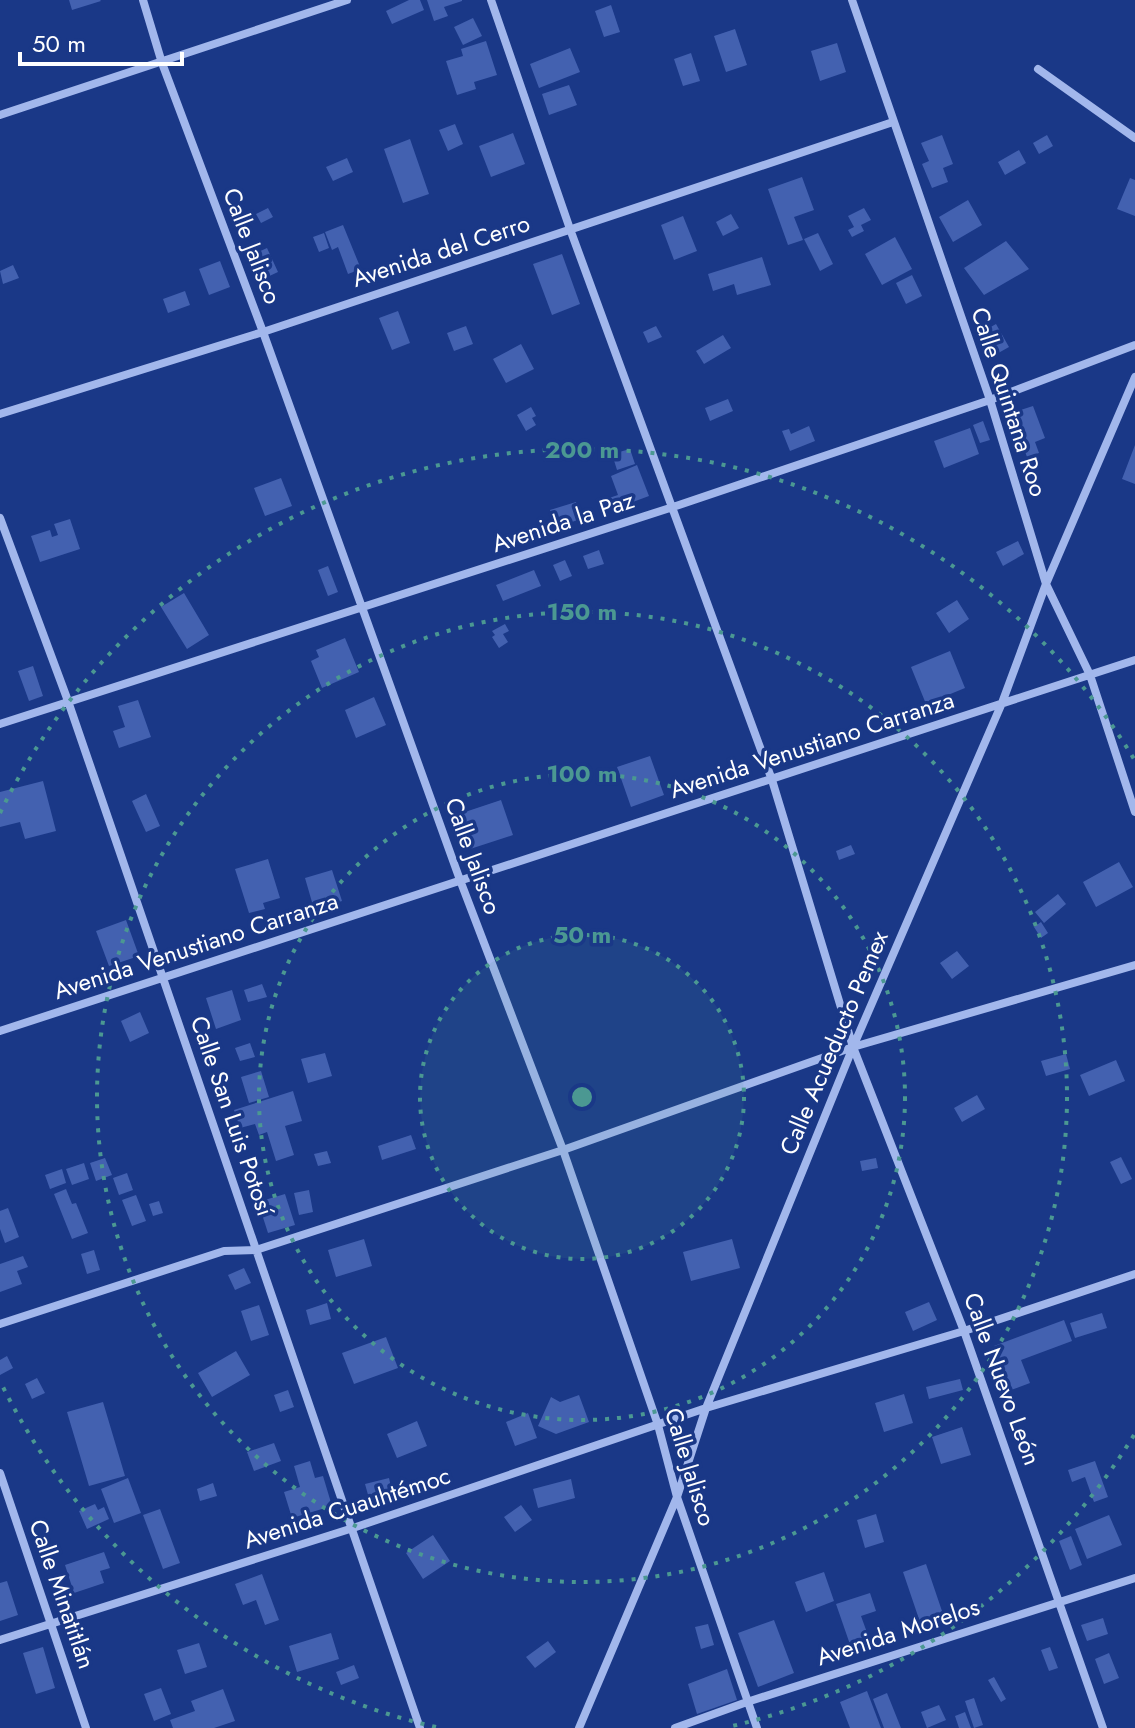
<svg xmlns="http://www.w3.org/2000/svg" width="1135" height="1728" viewBox="0 0 1135 1728" font-family="Jost,sans-serif">
	<style>
		.building { fill: #4361b0 }
		.lines { fill: none; stroke-linecap: round; stroke-linejoin: round }
		.minor { stroke: #a2b7ec; stroke-width: 8 }
		.ring { fill: none; stroke: #4b9892; stroke-width: 4; stroke-dasharray: 4 8 }
		.labels { text-anchor: middle; stroke-width: 7; stroke-linejoin: round; paint-order: stroke }
		.street-label { font-size: 24px; fill: #fff; stroke: #1a3887 }
		.centre { fill: #4b9892; stroke: #1a3887; stroke-width: 4 }
		.ring-label { font-size: 24px; text-anchor: middle; font-weight: bold; fill: #4b9892; stroke: #1a3887; stroke-width: 7; stroke-linejoin: round; paint-order: stroke }
	</style>
	<rect width="100%" height="100%" fill="#1a3887"/>
	<path class="building" d="M69,0H100L101,1L72,10Z
		M409,0H420L424,10L392,24L386,11Z
		M427,0H462V1L444,7L448,16L434,21Z
		M611,5L620,32L604,37L595,11Z
		M473,18L482,36L463,45L454,27Z
		M735,29L747,65L726,72L714,36Z
		M486,41L497,75L474,82L476,89L457,95L446,61L463,56L461,49Z
		M837,43L846,72L820,81L811,51Z
		M570,48L580,72L539,88L530,64Z
		M691,53L700,81L683,86L674,59Z
		M569,85L577,105L549,115L542,94Z
		M455,124L463,144L448,151L439,130Z
		M513,133L525,164L491,177L479,146Z
		M942,135L953,164L943,168L948,182L932,188L922,164L929,161L921,143Z
		M1047,135L1053,146L1039,154L1033,143Z
		M410,139L429,194L403,203L384,149Z
		M1019,150L1026,163L1005,175L998,162Z
		M347,158L353,172L333,181L326,167Z
		M802,177L814,210L794,217L803,240L788,245L768,189Z
		M1130,178L1135,180V216L1117,209Z
		M968,200L982,225L953,242L939,217Z
		M268,208L273,217L261,223L256,214Z
		M864,208L871,220L861,225L864,231L852,237L848,230L854,227L848,216Z
		M731,214L739,228L723,236L716,222Z
		M683,216L697,251L674,260L661,225Z
		M343,225L361,269L348,274L338,247L332,250L325,232Z
		M324,233L329,248L319,252L313,237Z
		M818,233L833,264L820,271L804,239Z
		M895,237L912,269L882,285L865,254Z
		M1006,241L1029,269L984,295L964,268Z
		M267,248L278,272L263,279L252,255Z
		M562,254L580,304L552,315L533,264Z
		M762,257L771,285L737,295L734,284L713,291L708,274Z
		M220,261L230,287L209,295L199,269Z
		M13,265L19,278L3,284L0,271Z
		M912,275L922,296L906,304L896,283Z
		M185,291L190,305L168,313L163,299Z
		M398,311L410,343L392,350L379,318Z
		M996,324L1009,347L993,356L980,333Z
		M466,326L473,344L454,351L447,333Z
		M656,326L662,337L648,343L643,332Z
		M723,335L731,348L704,364L696,351Z
		M521,344L534,369L506,383L493,359Z
		M728,399L733,411L710,421L705,408Z
		M1033,406L1045,438L1035,442L1039,453L1027,457L1011,413Z
		M531,407L536,416L532,418L536,425L526,431L517,415Z
		M983,421L990,440L980,443L973,425Z
		M809,426L815,441L790,451L782,431L789,429L791,434Z
		M970,428L979,454L944,468L934,441Z
		M1135,445V484L1122,479Z
		M630,449L635,464L617,470L612,454Z
		M637,465L649,496L614,509L609,498L618,495L611,476Z
		M281,478L292,506L265,516L254,488Z
		M576,502L581,519L556,527L550,510Z
		M70,519L80,549L40,562L31,536L50,530L52,537L58,535L54,524Z
		M1018,541L1024,554L1003,566L996,552Z
		M599,550L604,564L588,569L583,556Z
		M565,560L572,576L560,581L553,565Z
		M328,566L338,592L328,596L318,570Z
		M534,570L541,586L503,601L496,585Z
		M184,593L209,635L187,649L161,607Z
		M957,600L969,619L949,633L936,613Z
		M505,624L509,631L503,634L508,642L499,648L492,637L495,635L492,631Z
		M345,638L359,672L322,688L311,661L319,657L316,650Z
		M950,651L965,688L926,704L911,667Z
		M33,666L43,696L29,701L18,671Z
		M374,697L386,725L356,738L345,710Z
		M138,700L151,737L119,748L113,731L125,727L118,706Z
		M650,756L664,795L631,807L617,767Z
		M43,781L56,831L25,839L20,822L0,827V792Z
		M146,794L160,826L146,832L132,801Z
		M501,800L513,835L467,850L456,815Z
		M851,845L855,854L839,860L836,851Z
		M268,859L280,898L263,903L265,909L249,913L235,869Z
		M1119,862L1133,887L1096,907L1083,882Z
		M332,870L342,901L314,909L305,878Z
		M1058,894L1066,904L1044,923L1035,912Z
		M126,920L139,956L109,966L96,931Z
		M1041,922L1048,933L1041,938L1034,927Z
		M957,951L969,966L952,979L940,963Z
		M262,984L267,997L248,1002L244,990Z
		M232,990L241,1020L216,1029L206,998Z
		M140,1012L149,1033L130,1042L121,1021Z
		M250,1043L255,1057L240,1061L235,1048Z
		M325,1053L332,1076L308,1083L301,1059Z
		M1066,1054L1070,1069L1046,1076L1041,1061Z
		M1116,1060L1125,1081L1089,1096L1080,1075Z
		M261,1071L269,1097L249,1103L241,1077Z
		M293,1091L302,1121L285,1126L294,1155L276,1161L267,1132L259,1135L255,1124L240,1128L234,1110Z
		M977,1095L985,1109L962,1122L954,1108Z
		M411,1135L416,1149L382,1160L378,1146Z
		M327,1151L331,1163L318,1166L314,1154Z
		M1121,1157L1132,1179L1121,1184L1110,1162Z
		M105,1158L112,1175L96,1181L90,1163Z
		M876,1158L878,1168L862,1171L860,1161Z
		M84,1163L89,1179L72,1185L66,1169Z
		M62,1169L66,1183L50,1189L45,1175Z
		M127,1173L133,1190L119,1195L113,1178Z
		M66,1189L72,1204L76,1203L88,1233L72,1239L54,1194Z
		M309,1190L313,1212L299,1215L294,1193Z
		M285,1194L295,1225L268,1233L258,1202Z
		M136,1195L146,1221L132,1226L122,1200Z
		M159,1201L163,1213L153,1216L149,1204Z
		M8,1208L19,1237L5,1243L0,1229V1211Z
		M364,1239L372,1266L336,1277L328,1250Z
		M732,1239L740,1268L691,1281L683,1252Z
		M94,1250L100,1270L87,1274L81,1254Z
		M23,1256L28,1267L17,1271L22,1284L0,1292V1264Z
		M244,1268L251,1283L235,1290L228,1275Z
		M929,1302L937,1320L913,1331L905,1312Z
		M327,1303L331,1319L310,1325L306,1310Z
		M259,1305L269,1335L251,1341L241,1311Z
		M1102,1313L1107,1328L1075,1338L1070,1323Z
		M1064,1320L1072,1341L1021,1360L1030,1383L1011,1390L994,1346Z
		M386,1337L398,1368L354,1384L342,1353Z
		M236,1351L250,1375L212,1397L198,1373Z
		M7,1356L13,1368L0,1375V1360Z
		M37,1378L45,1393L32,1399L25,1384Z
		M960,1379L963,1390L929,1399L926,1387Z
		M288,1390L294,1407L280,1412L274,1395Z
		M904,1394L913,1423L884,1432L875,1403Z
		M579,1395L589,1422L556,1434L538,1426L551,1397L560,1402Z
		M103,1402L125,1476L89,1486L67,1412Z
		M528,1413L537,1438L515,1446L506,1422Z
		M417,1421L427,1446L397,1458L387,1434Z
		M962,1427L971,1455L941,1464L932,1437Z
		M274,1443L281,1461L254,1471L247,1452Z
		M310,1461L315,1478L323,1476L332,1506L292,1518L284,1492L300,1487L294,1466Z
		M1095,1461L1108,1497L1094,1502L1085,1477L1072,1482L1068,1470Z
		M128,1478L141,1513L114,1523L101,1489Z
		M389,1478L393,1496L370,1502L365,1484Z
		M571,1479L575,1498L538,1508L533,1489Z
		M213,1483L217,1496L200,1501L197,1489Z
		M95,1504L98,1510L104,1507L109,1519L87,1529L79,1511Z
		M521,1505L532,1520L515,1532L504,1517Z
		M160,1509L180,1563L163,1569L143,1515Z
		M876,1514L884,1542L865,1548L857,1520Z
		M1109,1515L1122,1545L1087,1559L1075,1529Z
		M433,1535L450,1561L423,1579L406,1553Z
		M1071,1536L1082,1565L1070,1570L1059,1541Z
		M104,1552L110,1568L100,1571L104,1583L74,1593L65,1565Z
		M926,1564L943,1614L920,1622L903,1572Z
		M824,1572L834,1601L806,1612L795,1582Z
		M262,1574L279,1620L265,1625L256,1600L243,1605L235,1584Z
		M7,1581L18,1615L0,1621V1583Z
		M870,1593L876,1611L861,1616L873,1649L854,1656L836,1604Z
		M1103,1618L1108,1634L1087,1641L1081,1625Z
		M774,1620L794,1673L758,1687L738,1633Z
		M708,1624L714,1645L701,1649L695,1627Z
		M331,1633L339,1659L297,1672L289,1646Z
		M548,1641L556,1652L535,1668L526,1657Z
		M199,1643L207,1667L185,1674L177,1650Z
		M43,1647L55,1688L36,1694L23,1653Z
		M1050,1647L1058,1668L1049,1671L1041,1650Z
		M1109,1653L1119,1678L1104,1684L1095,1659Z
		M354,1665L359,1678L341,1685L336,1672Z
		M727,1669L737,1700L697,1714L688,1684Z
		M994,1677L1006,1699L1001,1702L988,1680Z
		M161,1688L171,1714L154,1721L144,1694Z
		M223,1689L235,1721L214,1728H173L170,1720L195,1711L191,1701Z
		M867,1691L881,1728H850L840,1702Z
		M887,1693L901,1728H884L873,1699Z
		M974,1698L983,1725L974,1728L965,1701Z
		M939,1705L946,1720L927,1728L921,1712Z
		M965,1712L971,1728H959L955,1716Z"/>
	<g class="lines">
		<path class="minor" d="M143,0L162,63L263,332L460,880L563,1150L658,1425L677,1497L757,1728
			M491,0L570,229L772,780L853,1047L964,1331L1103,1728
			M852,0L990,400L1046,584L1090,675L1135,812
			M1038,69L1135,138
			M0,115L347,0
			M0,414L263,332L893,122
			M0,518L68,701L420,1728
			M0,724L673,507L990,400L1135,345
			M0,1031L1135,660
			M0,1324L224,1251L256,1250L563,1150L853,1047L1135,965
			M0,1473L86,1728
			M0,1640L353,1528L706,1408L964,1331L1135,1274
			M579,1728L677,1497L706,1408L853,1047L1002,703L1046,584L1135,377
			M675,1728L747,1702L1135,1578"/>
	</g>
	<circle cx="582" cy="1097" r="162" fill="#4b9892" fill-opacity=".12"/>
	<g class="ring">
		<circle cx="582" cy="1097" r="162"/>
		<circle cx="582" cy="1097" r="323"/>
		<circle cx="582" cy="1097" r="485"/>
		<path d="M1134 1435A647 647 0 0 1 728 1727M436 1727A647 647 0 0 1 0 1381M0 813A647 647 0 0 1 1134 759"/>
	</g>
	<g class="labels">
		<g class="street-label">
			<text transform="translate(252 246) rotate(69)" y="8">Calle Jalisco</text>
			<text transform="translate(441 251) rotate(-18)" y="8">Avenida del Cerro</text>
			<text transform="translate(1009 402) rotate(72)" y="8">Calle Quintana Roo</text>
			<text transform="translate(563 522) rotate(-18)" y="8">Avenida la Paz</text>
			<text transform="translate(812 745) rotate(-18)" y="8">Avenida Venustiano Carranza</text>
			<text transform="translate(473 856) rotate(70)" y="8">Calle Jalisco</text>
			<text transform="translate(196 946) rotate(-18)" y="8">Avenida Venustiano Carranza</text>
			<text transform="translate(834 1043) rotate(-67)" y="8">Calle Acueducto Pemex</text>
			<text transform="translate(232 1116) rotate(71)" y="8">Calle San Luis Potosí</text>
			<text transform="translate(1002 1379) rotate(70)" y="8">Calle Nuevo León</text>
			<text transform="translate(690 1467) rotate(73)" y="8">Calle Jalisco</text>
			<text transform="translate(347 1508) rotate(-18)" y="8">Avenida Cuauhtémoc</text>
			<text transform="translate(62 1594) rotate(71)" y="8">Calle Minatitlán</text>
			<text transform="translate(898 1632) rotate(-18)" y="8">Avenida Morelos</text>
		</g>
	</g>
	<circle cx="582" cy="1097" r="12" class="centre"/>
	<g class="ring-label">
		<text x="582" y="458">200 m</text>
		<text x="582" y="620">150 m</text>
		<text x="582" y="782">100 m</text>
		<text x="582" y="943">50 m</text>
	</g>
	<path d="M20 52v12h162v-12" fill="none" stroke="#ffffff" stroke-width="4"/>
	<text x="32" y="52" font-size="24" fill="#ffffff" stroke="#1a3887" stroke-width="6" paint-order="stroke">50 m</text>
</svg>
